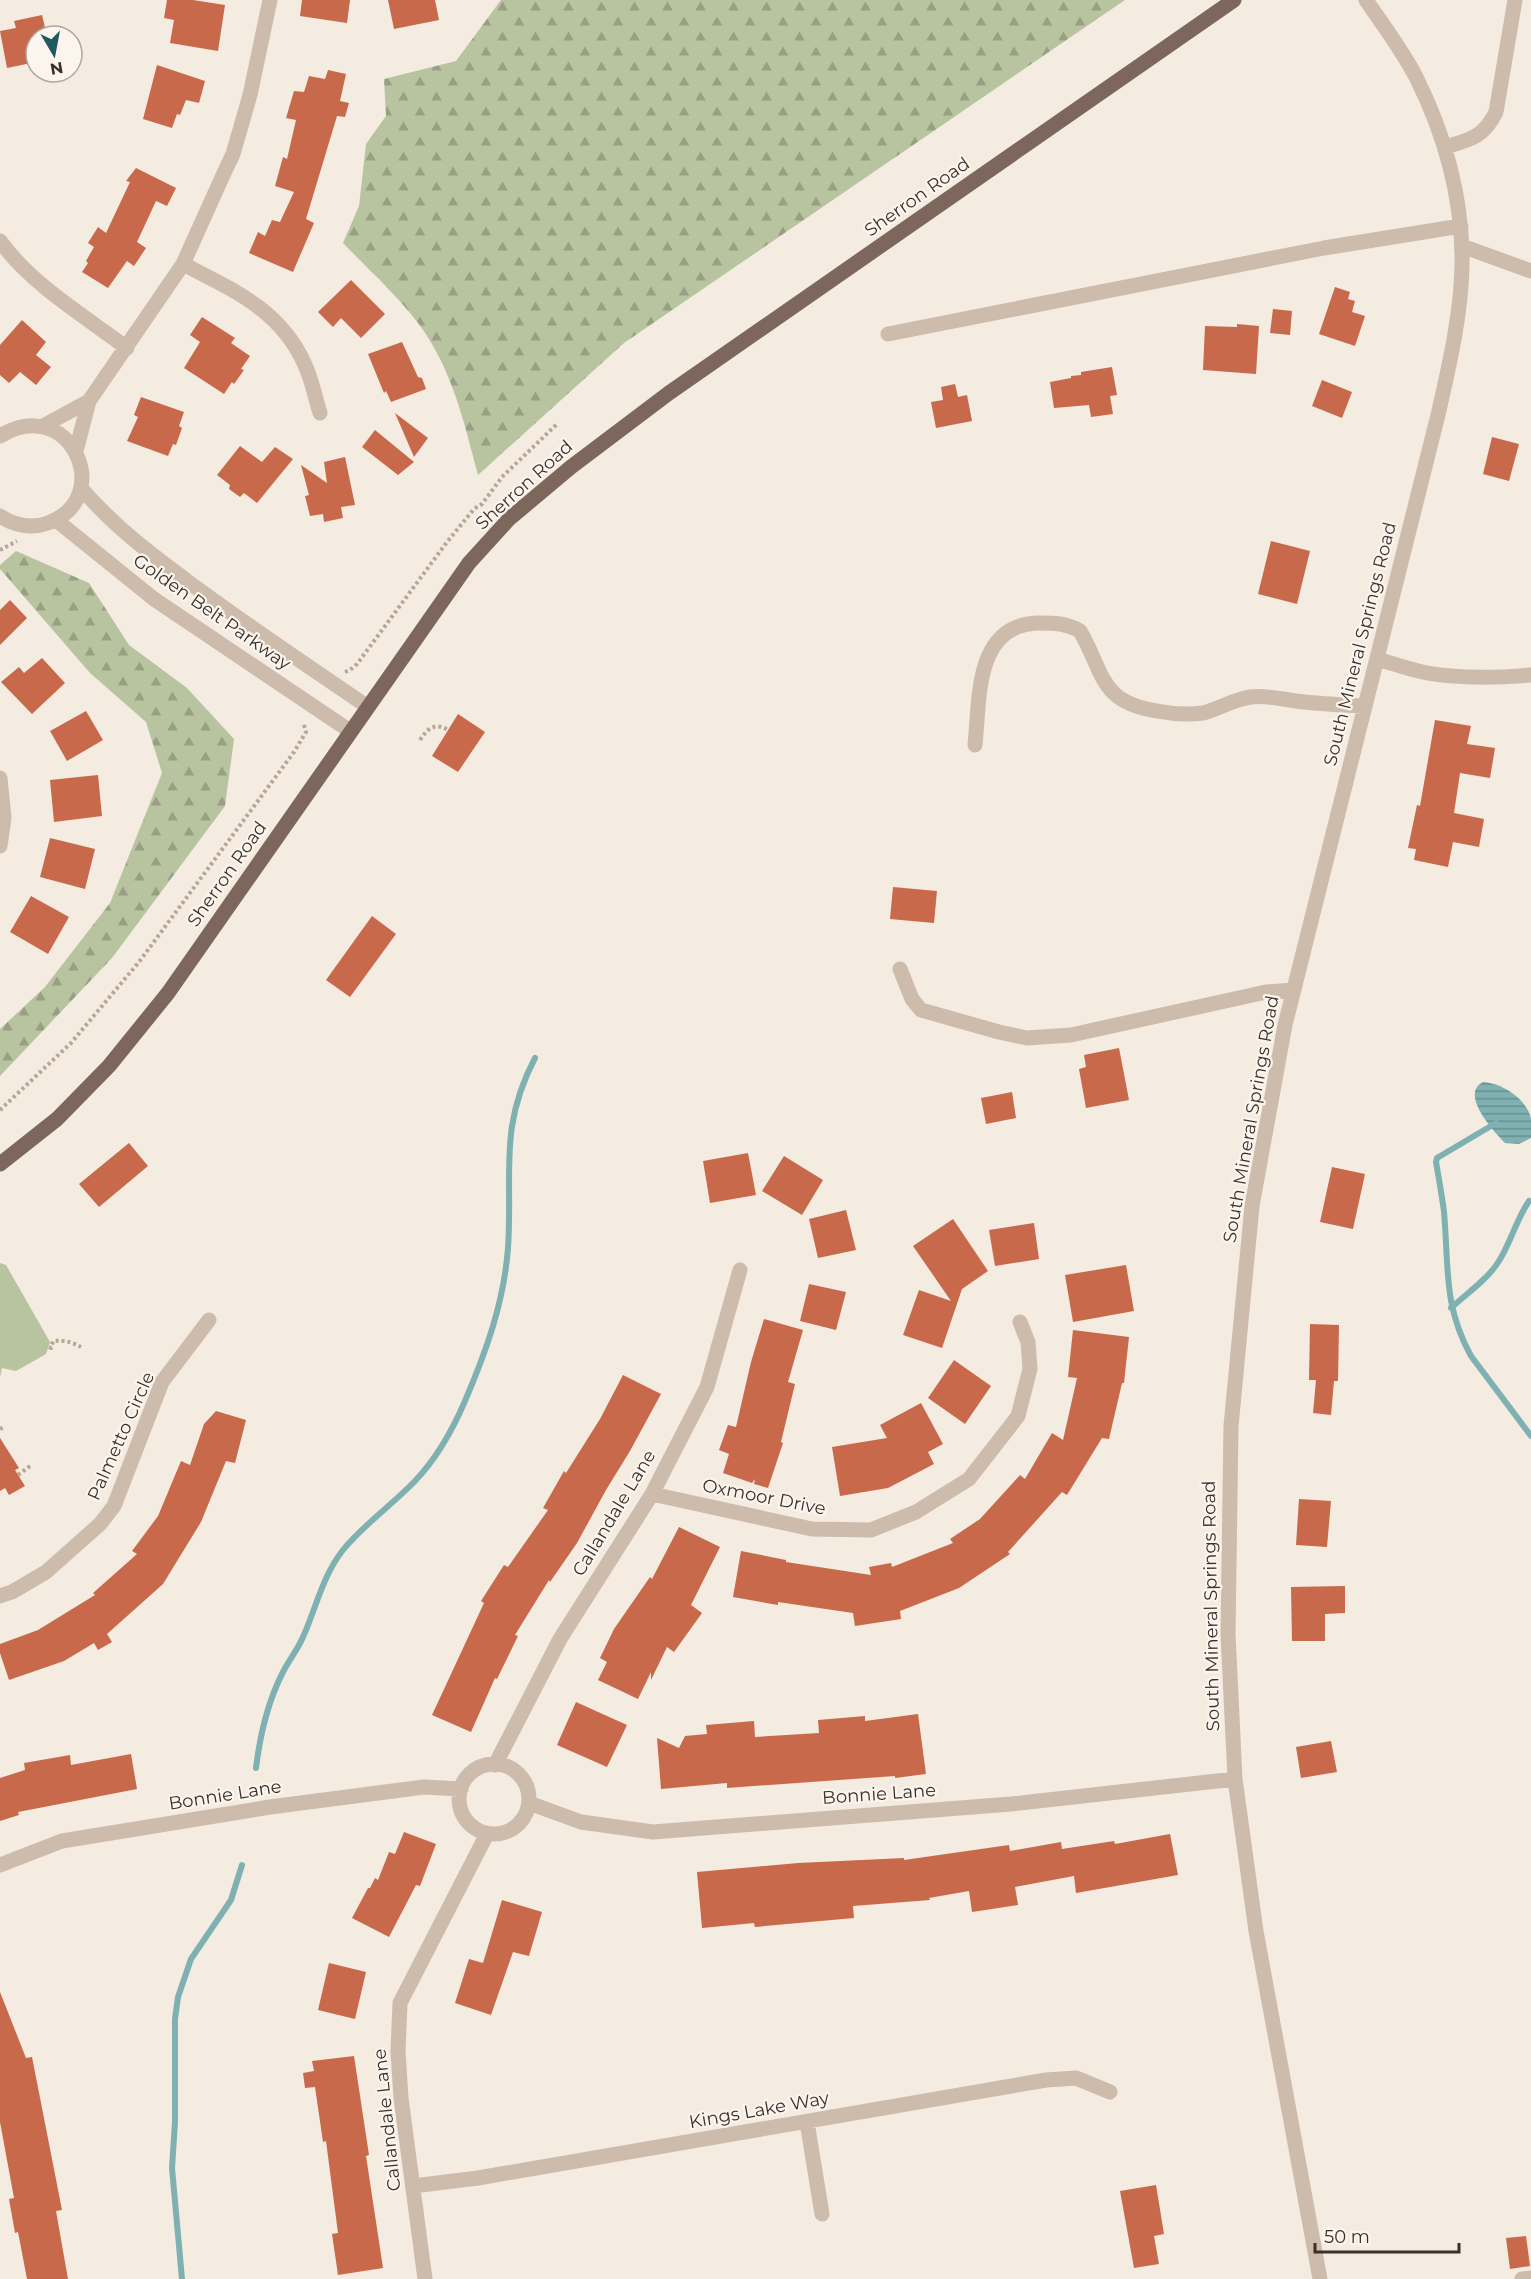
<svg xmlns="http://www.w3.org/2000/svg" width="1531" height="2279" viewBox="0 0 1531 2279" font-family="Montserrat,sans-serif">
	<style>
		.green { fill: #b8c4a0 }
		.forest { fill: url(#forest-firs) }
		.water { fill: url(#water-rules) }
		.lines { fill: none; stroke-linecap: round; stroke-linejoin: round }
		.stream { stroke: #7fb0b2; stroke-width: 6 }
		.building { fill: #c8694b }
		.path { stroke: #b9a596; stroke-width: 4; stroke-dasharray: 3 3; stroke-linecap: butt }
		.minor { stroke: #cdbbac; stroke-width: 15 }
		.major { stroke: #7d675c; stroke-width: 15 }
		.labels { text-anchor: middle; stroke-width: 4.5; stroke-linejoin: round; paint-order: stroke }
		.street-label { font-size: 18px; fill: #3b302b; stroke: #fbf5ee }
	</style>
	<defs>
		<pattern id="forest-firs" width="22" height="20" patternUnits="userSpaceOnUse" patternTransform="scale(1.5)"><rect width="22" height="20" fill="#b8c4a0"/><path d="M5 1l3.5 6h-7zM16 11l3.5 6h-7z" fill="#97a083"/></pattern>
		<pattern id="water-rules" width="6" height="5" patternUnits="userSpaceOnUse" patternTransform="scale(1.5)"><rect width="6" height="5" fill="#7fb0b2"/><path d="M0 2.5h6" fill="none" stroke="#699091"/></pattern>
	</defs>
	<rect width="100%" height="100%" fill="#f4ebe1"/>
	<path class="green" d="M0,1263L6,1265L50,1342L46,1354L16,1371L2,1368L0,1377Z"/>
	<path class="forest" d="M501,0H1125L624,343L478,475C464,422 452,368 418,323C397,295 367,268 343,243L359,206L366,144L386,116L384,79L456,61Z
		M16,551L89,583L129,645L187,688L234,739L225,806L112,958L0,1076V1029L45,987L110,903L162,773L146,722L90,673L0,569V565Z"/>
	<path class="water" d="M1483,1082C1502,1083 1527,1099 1531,1119C1531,1124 1531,1132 1531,1138L1519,1144L1505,1143C1494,1132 1459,1094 1483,1082Z"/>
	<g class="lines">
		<path class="stream" d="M1496,1123L1437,1158L1436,1162C1439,1179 1442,1196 1444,1212C1449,1268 1443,1305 1471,1356L1531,1436
			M1451,1308C1466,1294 1488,1279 1499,1261C1511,1242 1516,1220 1529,1201
			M256,1768C260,1735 268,1701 283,1672C289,1660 298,1649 303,1637C316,1608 323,1575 343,1550C363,1525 392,1505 415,1481C436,1459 453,1429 465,1401C486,1352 504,1302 508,1248C513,1175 498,1128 535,1058
			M182,2279L172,2168L175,2122V2019L178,1997L191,1959L231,1900L242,1865"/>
	</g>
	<path class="building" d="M167,0H193L225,5L218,51L170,43L174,20L164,18Z
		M302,0H350L347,23L300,16Z
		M388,0H435L439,20L394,29Z
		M42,15L47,36H36V62L7,68L0,31L16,28L14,21Z
		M157,65L205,81L199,103L186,100L180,115L177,114L172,128L143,119Z
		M328,70L346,74L340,101L349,103L345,117L337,116L306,219L314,223L293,272L249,253L258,232L265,236L272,220L280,222L294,192L275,186L283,157L287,159L296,120L286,118L294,91L304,92L309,76L325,79Z
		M136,168L176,188L167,206L156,201L137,242L146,248L134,266L127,261L108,288L82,272L88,263L86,261L94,247L88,243L98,227L106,233L130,182L126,181Z
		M351,280L385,314L361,338L341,318L333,327L318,312Z
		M1335,287L1350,292L1348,299L1355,301L1352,312L1365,316L1355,346L1319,334Z
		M1273,309L1292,311L1290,335L1270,333Z
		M202,317L235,338L231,343L250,356L241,369L244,370L234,384L232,382L224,394L184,368L200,342L190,335Z
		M22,320L46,342L36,355L51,367L36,385L20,372L9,383L0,375V345Z
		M1237,324L1259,326L1256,374L1203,370L1205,326L1237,327Z
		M402,342L418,377L422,378L426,389L391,402L386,391L384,393L368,354Z
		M1112,367L1117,395L1110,396L1113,414L1091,417L1089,405L1054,408L1050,382L1071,378V376L1081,375V372Z
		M1322,380L1352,392L1342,418L1312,406Z
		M955,384L958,397L967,395L972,421L936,428L931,402L943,400L941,387Z
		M141,397L184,412L179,426L182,428L176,445L173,444L168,456L127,441L138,417L134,415Z
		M395,413L428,438L414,457Z
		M375,430L414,462L398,475L362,447Z
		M1492,437L1519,444L1509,481L1483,474Z
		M240,446L262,462L275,447L293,459L257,503L244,493L240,497L229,489L230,485L217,475Z
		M345,457L355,505L341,507L343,518L324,522L323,514L310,516L305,496L309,495L301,465L327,483L324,462Z
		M1271,541L1310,551L1297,604L1258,594Z
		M10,600L27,618L0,645V610Z
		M42,658L65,683L32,714L1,682L19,667L24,673Z
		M86,711L103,740L67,761L50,731Z
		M458,714L485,732L458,772L432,756Z
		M1435,720L1471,726L1467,744L1495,748L1490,778L1460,773L1454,813L1484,819L1479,847L1453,842L1448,867L1414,860L1416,849L1408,848L1417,805L1420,806Z
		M98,775L102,816L54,822L50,780Z
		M50,838L95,849L85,889L40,877Z
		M893,887L937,891L934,923L890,919Z
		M31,896L69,917L48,954L10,932Z
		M372,916L396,934L350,997L326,980Z
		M1119,1048L1129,1100L1086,1108L1079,1069L1086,1067L1084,1055Z
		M1012,1092L1016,1118L986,1124L981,1098Z
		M129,1143L148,1166L99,1207L79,1184Z
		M748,1153L756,1195L710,1203L703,1161Z
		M784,1156L823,1180L802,1215L762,1191Z
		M1332,1167L1365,1174L1353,1229L1320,1222Z
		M846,1210L856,1250L818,1258L809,1219Z
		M953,1219L988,1271L962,1289L942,1348L903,1335L919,1290L951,1301L913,1246Z
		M1034,1223L1039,1259L995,1266L989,1230Z
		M1126,1265L1134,1311L1073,1322L1065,1275Z
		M809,1284L846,1292L836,1330L800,1321Z
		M764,1319L803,1330L788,1382L795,1384L781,1442L783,1443L768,1488L754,1484L755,1479L752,1483L723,1473L729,1454L719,1450L728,1425L736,1427L751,1362Z
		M1310,1324L1339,1325L1338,1381H1334L1331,1415L1313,1413L1316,1380H1309Z
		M1073,1330L1129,1337L1124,1383H1122L1109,1439L1102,1438L1067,1495L1062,1492L1008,1552L1010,1554L959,1588L900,1611L901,1619L855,1626L853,1613L778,1602V1605L733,1597L741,1551L786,1560V1562L871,1575L869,1567L891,1563L892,1567L953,1543L950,1539L980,1519L1020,1475L1025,1479L1052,1433L1063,1440L1077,1378L1068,1377Z
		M954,1360L991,1386L965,1424L928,1398Z
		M623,1375L661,1394L630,1451L606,1490L577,1543L550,1582L549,1580L515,1635L518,1636L497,1679L495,1678L471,1732L432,1715L484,1603L481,1601L504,1565L508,1567L548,1510L543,1508L564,1471L566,1473L600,1419Z
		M921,1403L943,1444L928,1452L934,1464L888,1488L840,1496L832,1447L887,1438L880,1425Z
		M216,1411L246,1420L235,1463L226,1461L201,1522L163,1584L107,1634L112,1642L98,1650L94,1643L64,1661L9,1680L0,1653V1644L38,1630L95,1595L93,1593L137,1554L132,1551L158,1516L181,1461L190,1465L204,1424Z
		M0,1438L19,1468L15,1470L25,1486L9,1495L5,1488L0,1491Z
		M1299,1499L1331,1501L1327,1547L1296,1545Z
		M679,1527L720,1547L691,1605L702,1613L674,1652L667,1647L651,1680V1672L638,1699L598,1680L607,1662L600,1658L614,1629L650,1577L652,1579Z
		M1345,1586V1613L1325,1614V1641H1292L1291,1587Z
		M576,1702L627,1725L607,1767L557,1745Z
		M918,1714L926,1774L895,1778V1776L727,1788V1783L661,1789L657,1738L679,1748L685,1736L707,1734L706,1725L754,1721L755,1737L819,1733L818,1720L865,1716V1721Z
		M1331,1741L1337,1772L1301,1778L1296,1747Z
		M131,1754L137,1789L18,1812L19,1815L0,1821V1778L25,1770L24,1763L70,1755L71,1765Z
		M404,1832L436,1844L420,1886L416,1885L389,1937L352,1918L368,1888H370L375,1878L378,1880L389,1852L395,1854Z
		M1170,1834L1178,1875L1076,1893L1074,1876L1015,1887L1018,1905L972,1912L969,1891L929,1898L930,1900L853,1906L854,1918L755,1927L754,1923L702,1928L697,1872L798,1863L904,1858V1860L1009,1845L1010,1851L1061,1842L1062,1849L1114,1841L1115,1844Z
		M502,1900L542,1912L529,1956L513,1952L491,2015L455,2003L469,1959L483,1963Z
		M329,1963L366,1972L355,2019L318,2010Z
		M0,1992L26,2058L32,2057L62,2210L56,2211L68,2279H27L18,2232L15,2233L9,2199L14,2198L0,2122Z
		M354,2056L369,2155L366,2156L383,2268L338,2275L332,2234L338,2233L326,2141L323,2142L315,2087L305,2088L303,2073L314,2071L312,2061Z
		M1156,2185L1164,2234L1154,2236L1159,2264L1134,2268L1120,2191Z
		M1526,2236L1530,2266L1510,2269L1506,2238Z"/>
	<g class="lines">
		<path class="path" d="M0,550L17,541
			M345,672L350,670L357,664L447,542L474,509L482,504L502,477L557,424
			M420,740C428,728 435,722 448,730
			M0,1110L71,1043L139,962L294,752L306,732L304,725
			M49,1347L51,1348L53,1341C65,1340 72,1342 81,1347
			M0,1429L5,1426
			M18,1475L30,1466"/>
		<path class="minor" d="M1445,147C1470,140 1484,137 1496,112L1515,0
			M0,241C32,285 83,315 127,348
			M1462,246L1531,271
			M183,264C233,290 281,310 305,365C312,380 315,397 320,413
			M888,334L1324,248L1461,226
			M43,426L89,401
			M0,436C70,393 117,498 48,523C31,529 14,525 0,516
			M76,451L89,401L183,264L224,173L233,154L250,95L270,0
			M81,488C115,528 156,558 198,589C254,630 311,668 368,707
			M56,520L154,599L350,731
			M1377,659C1394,664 1411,670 1427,673C1462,679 1496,678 1531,675
			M975,745C980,699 974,624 1039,623C1054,623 1066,623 1080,631C1105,674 1099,702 1157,711C1172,714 1187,715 1203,713C1219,709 1234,699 1251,697C1266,695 1281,699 1296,701C1319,704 1342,705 1365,706
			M0,778L4,818L0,846
			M900,969L912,999L921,1010L999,1032L1027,1038L1071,1035L1266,992L1294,990
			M652,1494L812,1529L871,1530L916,1512L969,1479L1018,1416L1030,1369L1028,1342L1020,1322
			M0,1596L12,1592L46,1572L100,1524L114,1506L162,1382L209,1320
			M459 1799a35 35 0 1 1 70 0a35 35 0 1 1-70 0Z
			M495,1765L560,1639L652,1494L707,1387L740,1270
			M529,1803L581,1822L653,1832L1011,1804L1235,1779
			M0,1865L62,1841L270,1807L424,1787L461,1789
			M807,2122L822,2214
			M413,2186L478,2178L1046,2080L1076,2078L1110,2092
			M425,2279L401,2098L398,2051L400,2003L487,1834
			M1320,2279L1256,1931L1235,1779L1228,1634L1231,1426L1252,1206L1285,1025L1438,415C1449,366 1461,316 1462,266C1463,200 1445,135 1416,77C1402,50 1383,25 1366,0
			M1522,2279L1531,2278"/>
		<path class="major" d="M0,1164L57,1119L109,1066L168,993L469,563L509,519L571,467L669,393L1234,0"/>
	</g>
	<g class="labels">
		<g class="street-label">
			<text transform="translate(917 197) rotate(-35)" y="6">Sherron Road</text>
			<text transform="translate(524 485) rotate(-42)" y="6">Sherron Road</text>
			<text transform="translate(212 612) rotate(35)" y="6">Golden Belt Parkway</text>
			<text transform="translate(1360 644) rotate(-76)" y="6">South Mineral Springs Road</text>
			<text transform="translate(227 874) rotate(-55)" y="6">Sherron Road</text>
			<text transform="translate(1251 1119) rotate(-80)" y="6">South Mineral Springs Road</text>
			<text transform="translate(121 1436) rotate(-66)" y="6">Palmetto Circle</text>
			<text transform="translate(764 1497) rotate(11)" y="6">Oxmoor Drive</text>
			<text transform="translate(614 1513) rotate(-59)" y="6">Callandale Lane</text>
			<text transform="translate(1211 1606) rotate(-91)" y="6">South Mineral Springs Road</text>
			<text transform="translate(879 1794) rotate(-4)" y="6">Bonnie Lane</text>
			<text transform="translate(225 1795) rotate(-9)" y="6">Bonnie Lane</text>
			<text transform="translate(759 2110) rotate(-10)" y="6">Kings Lake Way</text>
			<text transform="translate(387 2120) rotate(-96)" y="6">Callandale Lane</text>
		</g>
	</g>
	<g transform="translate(54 54) rotate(170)"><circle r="28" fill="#fbf5ee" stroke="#aea6a0" stroke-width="1.5"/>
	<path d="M0-4.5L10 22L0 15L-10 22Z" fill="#1f5a5e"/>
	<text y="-9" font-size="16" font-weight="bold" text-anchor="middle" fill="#3b302b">N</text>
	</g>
	<path d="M1315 2243v9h144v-9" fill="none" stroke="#3b302b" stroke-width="3"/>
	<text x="1324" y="2243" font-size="18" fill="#3b302b" stroke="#fbf5ee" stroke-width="4.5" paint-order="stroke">50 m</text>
</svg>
